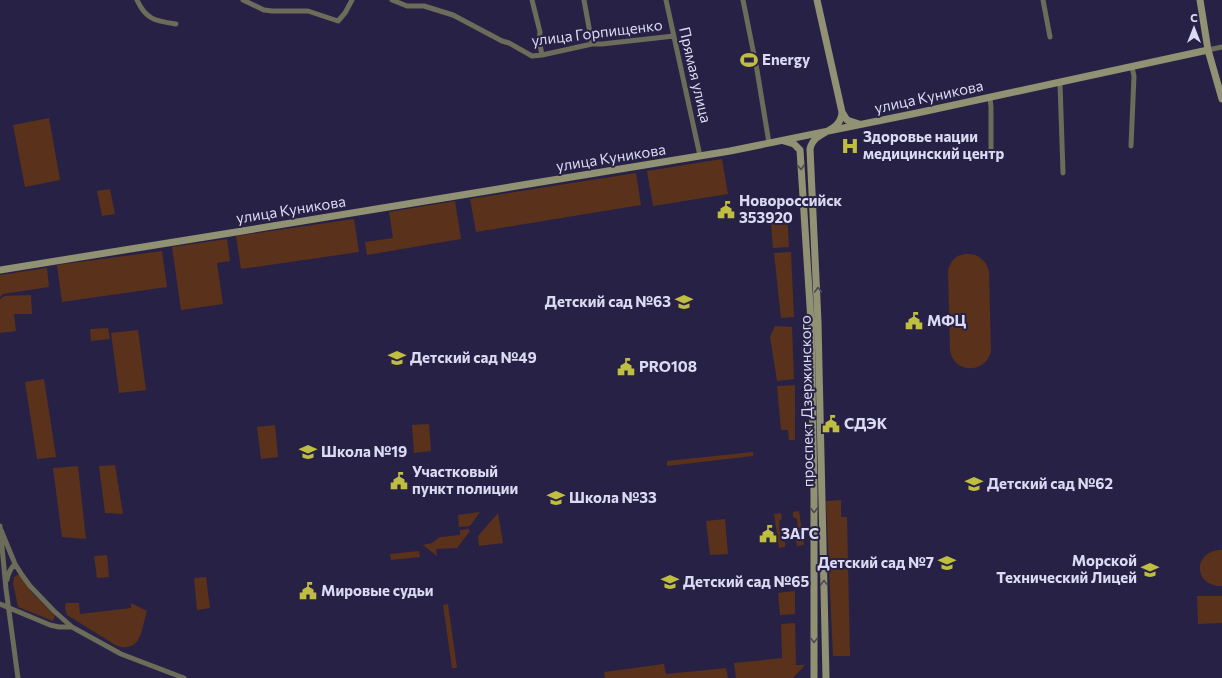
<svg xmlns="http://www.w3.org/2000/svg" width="1222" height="678" viewBox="0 0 1222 678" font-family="Commissioner,sans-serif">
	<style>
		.green { fill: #5a311b }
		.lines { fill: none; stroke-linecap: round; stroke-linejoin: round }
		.street { stroke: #6b6c59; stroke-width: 5 }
		.secondary { stroke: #919273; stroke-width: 7 }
		.oneway { stroke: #4c4955 }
		.labels { text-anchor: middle; stroke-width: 4; stroke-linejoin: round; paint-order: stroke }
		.street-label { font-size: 15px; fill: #dcdaf2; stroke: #272245 }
		.poi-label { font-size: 15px; font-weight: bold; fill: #dcdaf2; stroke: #272245; text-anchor: start }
	</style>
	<rect width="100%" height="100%" fill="#272245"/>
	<path class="green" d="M49,118L60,180L25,187L13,125Z
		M722,159L728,194L653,206L647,171Z
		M636,173L641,205L476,232L470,199Z
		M110,189L115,214L102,216L97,191Z
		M455,201L461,239L367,255L365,242L393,238L389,212Z
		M770,212H787L789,247L773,248Z
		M354,219L359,252L241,269L236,236Z
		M227,239L230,261L217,263L223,304L181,310L172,247Z
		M162,251L167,287L62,302L57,265Z
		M791,252L794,317L781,318L774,253Z
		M966,254C978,253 987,261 989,272L991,352C984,375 953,373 950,350L948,270C951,260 956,255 966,254Z
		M47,268L49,287L3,294L0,297V275Z
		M31,295L32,314H14L16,331L0,333V299L5,296Z
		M775,326L792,327L794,379L777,381L770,337Z
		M108,328L110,339L91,341L90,329Z
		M138,330L146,390L119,393L111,333Z
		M44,379L56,457L37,459L25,382Z
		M795,385V440H789L788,430H781L777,386Z
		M429,424L431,451L414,453L412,425Z
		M275,425L278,457L261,459L257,427Z
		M753,452V456L667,466V461Z
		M115,465L123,514L105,513L99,466Z
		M78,466L86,539L62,537L53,468Z
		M841,500V517H847L850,656H833L826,501Z
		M799,511L804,545L797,546L796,541L799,538L797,519L793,517V512Z
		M480,512L470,526L459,527L458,515Z
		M498,513L503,543L479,546L478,536Z
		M781,513L782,519L779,521L781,541L785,542V547L779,548L774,514Z
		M725,519L728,554L710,555L706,521Z
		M468,529L470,531L457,548L436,549L437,556L423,545L432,543L440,537L460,535V530Z
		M1222,550V586C1193,587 1192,550 1222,550Z
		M419,551L420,557L391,560L390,554Z
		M107,555L109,577L97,578L94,556Z
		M19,574L32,593L55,616L53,621L18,607L13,583L14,577Z
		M206,577L210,608L197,610L194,578Z
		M795,591V614L780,615L778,593Z
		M1197,596H1222V623L1198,624Z
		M66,603H79L80,614L131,608V603L147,611C141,629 142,653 117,646L67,615L65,608Z
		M448,604L457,668H452L443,605Z
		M795,623L796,665H805L793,678H736L734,663L782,658L781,624Z
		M664,664L666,674L726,668L728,678H605L604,672Z"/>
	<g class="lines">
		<path class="street" d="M137,0C146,20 156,21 176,24
			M243,0L264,10L272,11H308L338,21L345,13L352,0
			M392,0L407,6H424L453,15L502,41L509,43L532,56L542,55L592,44H602L674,36
			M532,0L540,32L539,40L542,55
			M584,0L592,44
			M666,0L700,156
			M743,0L757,70L769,143
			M1043,0L1050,37
			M1208,50L1222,47
			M1060,83L1063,173
			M990,98L991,107V155
			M1131,146L1134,76L1132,67
			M0,526L6,589L18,678
			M1,530L15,564L22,575L30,586L54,611L72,627L121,654L184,678
			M7,580C8,573 10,569 15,564
			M0,604L50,625L59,627H72"/>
		<path class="secondary" d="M817,0L842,112L847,120L859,124
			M1200,0L1208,50L1222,99
			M784,141L794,144L800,150L811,322L814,493V678
			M0,270L230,233L730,151L917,113L1208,50
			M826,678L818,322L810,149C814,129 841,134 842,112"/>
	</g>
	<defs><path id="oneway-chevron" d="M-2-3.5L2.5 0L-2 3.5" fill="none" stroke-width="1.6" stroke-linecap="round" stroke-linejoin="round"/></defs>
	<g class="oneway">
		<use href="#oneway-chevron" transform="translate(801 167) rotate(86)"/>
		<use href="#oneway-chevron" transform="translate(818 290) rotate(-92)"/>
		<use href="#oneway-chevron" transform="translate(814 510) rotate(90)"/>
		<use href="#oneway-chevron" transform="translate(824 583) rotate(-91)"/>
		<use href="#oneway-chevron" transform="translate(814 640) rotate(90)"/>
	</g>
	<defs>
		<g id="stadium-bare" transform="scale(1.38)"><path d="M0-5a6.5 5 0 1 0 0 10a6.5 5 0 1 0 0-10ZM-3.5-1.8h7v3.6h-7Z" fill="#c0be40" stroke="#272245" stroke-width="2.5" paint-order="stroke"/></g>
		<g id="hospital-bare" transform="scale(1.38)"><path d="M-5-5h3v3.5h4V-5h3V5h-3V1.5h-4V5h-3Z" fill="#c0be40" stroke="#272245" stroke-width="2.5" paint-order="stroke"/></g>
		<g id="civic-bare" transform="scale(1.38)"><path d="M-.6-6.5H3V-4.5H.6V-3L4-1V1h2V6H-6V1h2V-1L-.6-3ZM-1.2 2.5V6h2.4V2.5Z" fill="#c0be40" stroke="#272245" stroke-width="2.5" paint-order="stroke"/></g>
		<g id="school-bare" transform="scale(1.38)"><path d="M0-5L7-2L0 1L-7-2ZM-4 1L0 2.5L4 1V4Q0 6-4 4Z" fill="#c0be40" stroke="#272245" stroke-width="2.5" paint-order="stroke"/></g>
	</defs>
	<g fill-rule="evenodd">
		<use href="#stadium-bare" x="749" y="60"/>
		<use href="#hospital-bare" x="850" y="146"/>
		<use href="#civic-bare" x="726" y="210"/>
		<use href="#school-bare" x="684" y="302"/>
		<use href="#civic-bare" x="914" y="321"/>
		<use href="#school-bare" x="397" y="358"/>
		<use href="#civic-bare" x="626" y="367"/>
		<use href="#civic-bare" x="831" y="424"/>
		<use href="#school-bare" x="308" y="452"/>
		<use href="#civic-bare" x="399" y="481"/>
		<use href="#school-bare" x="974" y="484"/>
		<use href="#school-bare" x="556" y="498"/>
		<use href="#civic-bare" x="768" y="534"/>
		<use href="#school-bare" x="947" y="563"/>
		<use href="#school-bare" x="1150" y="570"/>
		<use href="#school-bare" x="670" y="582"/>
		<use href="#civic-bare" x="308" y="591"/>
	</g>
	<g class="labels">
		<g class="street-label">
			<text transform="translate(597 33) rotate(-7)" y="5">улица Горпищенко</text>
			<text transform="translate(695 75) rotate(77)" y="5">Прямая улица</text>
			<text transform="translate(929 97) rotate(-12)" y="5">улица Куникова</text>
			<text transform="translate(611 158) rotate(-9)" y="5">улица Куникова</text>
			<text transform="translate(291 210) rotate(-9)" y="5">улица Куникова</text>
			<text transform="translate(807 401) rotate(-91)" y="5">проспект Дзержинского</text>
		</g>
		<g class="poi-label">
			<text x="762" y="65">Energy</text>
			<text x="863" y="142">Здоровье нации<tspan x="863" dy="17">медицинский центр</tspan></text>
			<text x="739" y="206">Новороссийск<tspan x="739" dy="17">353920</tspan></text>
			<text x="671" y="307" text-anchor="end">Детский сад №63</text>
			<text x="927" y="326">МФЦ</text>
			<text x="410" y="363">Детский сад №49</text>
			<text x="639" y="372">PRO108</text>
			<text x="844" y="429">СДЭК</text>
			<text x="321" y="457">Школа №19</text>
			<text x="412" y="477">Участковый<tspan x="412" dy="17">пункт полиции</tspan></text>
			<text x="987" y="489">Детский сад №62</text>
			<text x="569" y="503">Школа №33</text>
			<text x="781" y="539">ЗАГС</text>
			<text x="1137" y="566" text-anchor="end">Морской<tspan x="1137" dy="17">Технический Лицей</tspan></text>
			<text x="934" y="568" text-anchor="end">Детский сад №7</text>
			<text x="683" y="587">Детский сад №65</text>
			<text x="321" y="596">Мировые судьи</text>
		</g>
	</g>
	<g transform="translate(1194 28)" stroke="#272245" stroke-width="3" paint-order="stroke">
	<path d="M0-3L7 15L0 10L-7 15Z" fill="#dcdaf2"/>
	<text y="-6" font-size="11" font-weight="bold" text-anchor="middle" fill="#dcdaf2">С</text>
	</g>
</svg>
